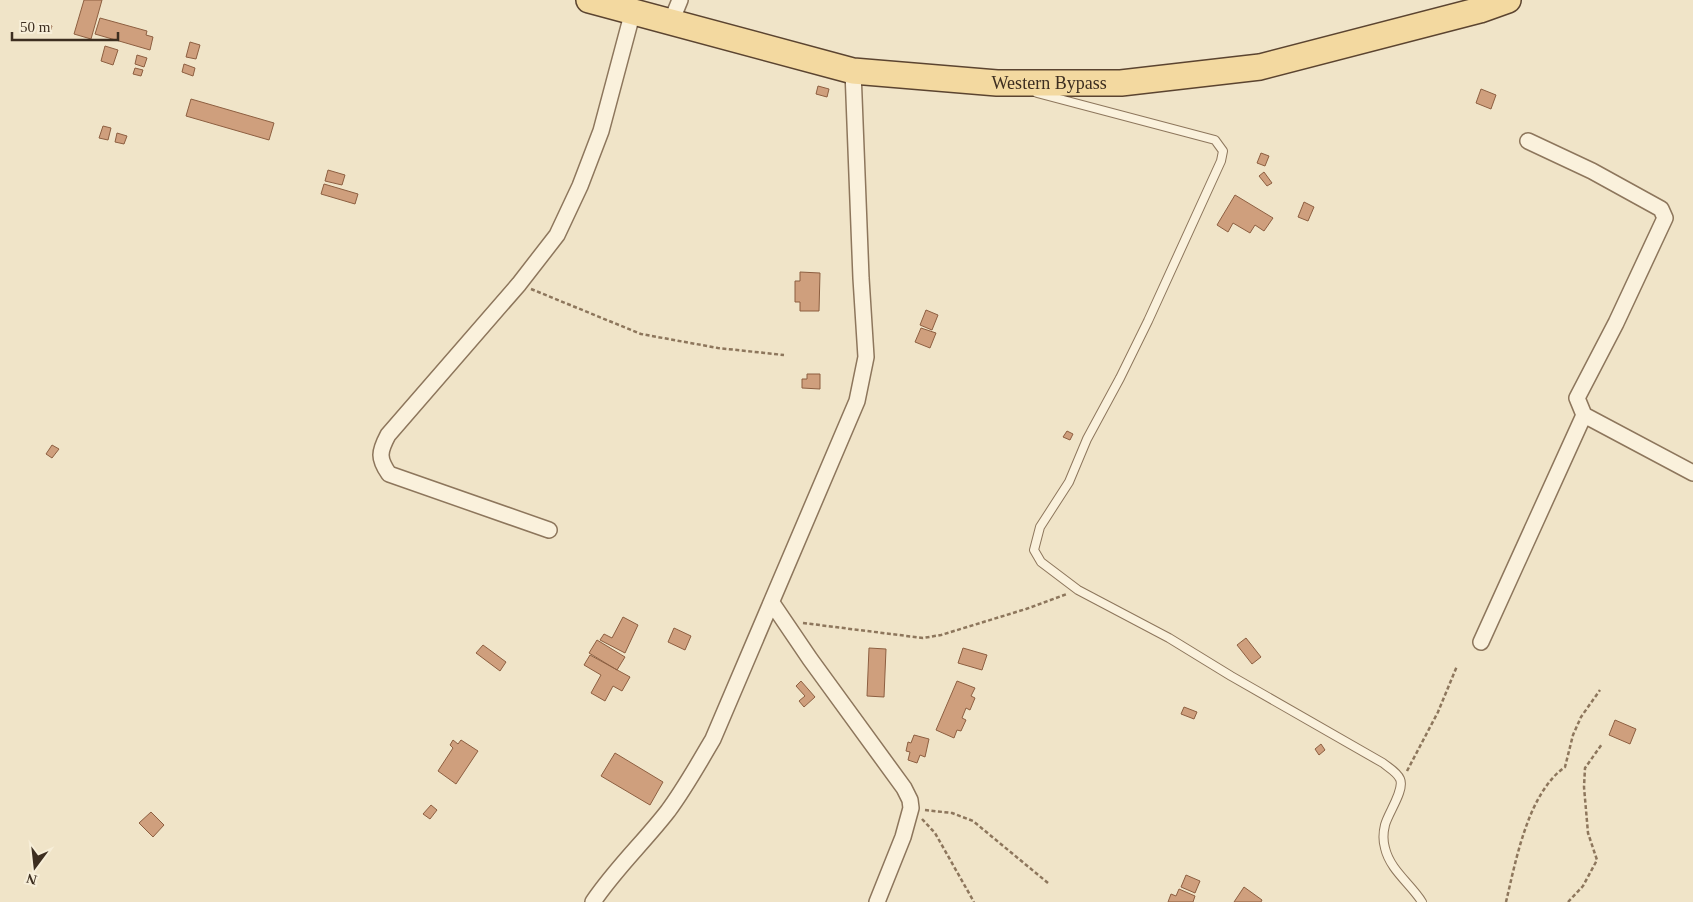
<svg xmlns="http://www.w3.org/2000/svg" width="1693" height="902" viewBox="0 0 1693 902" font-family="Georgia,serif">
	<style>
		.building { fill: #cf9f7d; stroke: #8d5f41 }
		.lines { fill: none; stroke-linecap: round; stroke-linejoin: round }
		.lane-casing { stroke: #8d765c; stroke-width: 10 }
		.street-casing { stroke: #8d765c; stroke-width: 18 }
		.primary-casing { stroke: #5b4430; stroke-width: 28 }
		.path { stroke: #8d765c; stroke-width: 2.5; stroke-dasharray: 4 2.5; stroke-linecap: butt }
		.lane { stroke: #faf1dc; stroke-width: 8 }
		.street { stroke: #faf1dc; stroke-width: 15 }
		.primary { stroke: #f3d9a0; stroke-width: 25 }
		.labels { text-anchor: middle; stroke-width: 4.5; stroke-linejoin: round; paint-order: stroke }
		.street-label { font-size: 18px; fill: #3d2e20; stroke: #f7eed8 }
	</style>
	<rect width="100%" height="100%" fill="#f0e4c8"/>
	<path class="building" d="M84,0H102L91,39L74,34Z
		M100,18L147,31L146,35L153,37L150,50L95,34Z
		M45,24L52,26L50,32L43,30Z
		M190,42L200,45L196,59L186,57Z
		M105,46L118,50L113,65L101,61Z
		M137,55L147,58L144,67L135,64Z
		M184,64L195,68L193,76L182,72Z
		M135,68L143,70L141,76L133,74Z
		M818,86L829,89L827,97L816,94Z
		M1481,89L1496,95L1491,109L1476,103Z
		M191,99L274,123L269,140L186,116Z
		M103,126L111,128L108,140L99,138Z
		M117,133L127,136L124,144L115,142Z
		M1261,153L1269,156L1265,166L1257,163Z
		M328,170L345,175L342,185L325,181Z
		M1264,172L1272,183L1267,186L1259,176Z
		M324,184L358,194L355,204L321,194Z
		M1235,195L1273,218L1264,231L1255,225L1250,233L1233,223L1228,232L1217,225Z
		M1304,202L1314,207L1308,221L1298,217Z
		M800,272L820,273L819,311H800V302H795V281H800Z
		M926,310L938,315L932,330L920,325Z
		M921,328L936,333L930,348L915,342Z
		M807,374H820V389L802,388V379H807Z
		M1067,431L1073,434L1070,440L1063,437Z
		M52,445L59,449L52,458L46,454Z
		M623,617L638,625L625,653L600,640L604,634L612,638Z
		M674,628L691,636L685,650L668,642Z
		M1246,638L1261,657L1252,664L1237,645Z
		M597,640L625,657L617,670L589,653Z
		M483,645L506,662L500,671L476,653Z
		M869,648L886,649L884,697L867,696Z
		M963,648L987,655L982,670L958,663Z
		M590,655L630,677L622,691L613,686L605,701L591,693L601,675L584,665Z
		M801,681L815,697L804,707L799,701L805,696L796,686Z
		M957,681L975,688L971,696L975,698L970,710L966,708L962,718L966,720L961,731L957,730L954,738L936,730Z
		M1184,707L1197,712L1194,719L1181,714Z
		M1615,720L1636,729L1630,744L1609,735Z
		M914,735L929,739L925,757L920,755L917,763L908,760L910,752L906,751L908,742L911,743Z
		M453,740L458,744L461,740L478,751L456,784L438,771L453,748L450,745Z
		M1321,744L1325,750L1319,755L1315,749Z
		M615,753L663,782L650,805L601,776Z
		M431,805L437,810L430,819L423,814Z
		M151,812L164,825L153,837L139,823Z
		M1186,875L1200,881L1195,893L1181,887Z
		M1244,887L1262,900L1261,902H1234Z
		M1179,889L1195,896L1193,902H1168L1171,894L1176,896Z"/>
	<g class="lines">
		<g class="lane-casing">
			<path id="lane" d="M1037,93L1215,140L1223,151L1221,161L1148,321L1120,378L1087,439L1069,482L1040,527L1034,550L1041,562L1078,590L1169,638L1231,676L1383,763C1389,768 1397,772 1400,779C1405,790 1388,813 1385,825C1383,833 1383,841 1385,848C1390,870 1411,884 1422,902"/>
		</g>
		<g class="street-casing">
			<path id="street" d="M671,22L680,0
				M1528,141L1592,171L1661,209L1665,218L1616,323L1577,398L1584,415L1693,473
				M549,530L389,474C378,458 379,452 388,435L519,284L557,235L580,186L601,131L633,11
				M772,603L810,659L904,788L910,800L911,808L903,837L877,902
				M1481,642L1584,415
				M593,902C615,869 644,842 668,811C685,788 699,763 713,739L857,401L866,357L861,278L853,71"/>
		</g>
		<g class="primary-casing">
			<g id="primary">
				<path id="s1" d="M589,0L853,71L997,83H1121L1260,67L1480,10L1508,0"/>
			</g>
		</g>
		<path class="path" d="M531,289L641,334L718,348L784,355
			M803,623L923,638L941,635L1026,609L1067,594
			M1407,771L1438,712L1457,666
			M925,810L952,813L973,821L1048,883
			M922,819L935,833L974,902
			M1506,902C1516,860 1528,793 1565,767L1573,735L1581,717L1600,690
			M1568,902L1583,886L1597,860L1588,833L1584,787L1585,768L1602,744"/>
		<use href="#lane" class="lane"/>
		<use href="#street" class="street"/>
		<use href="#primary" class="primary"/>
	</g>
	<g class="labels">
		<g class="street-label">
			<text dy="6" stroke="none"><textPath href="#s1" startOffset="470">Western Bypass</textPath></text>
		</g>
	</g>
	<g transform="translate(35 867) rotate(195)" stroke="#f7eed8" stroke-width="4" paint-order="stroke">
	<path d="M0-4L9 19L0 12L-9 19Z" fill="#3d2e20"/>
	<text y="-8" font-size="14" font-weight="bold" text-anchor="middle" fill="#3d2e20">N</text>
	</g>
	<path d="M12 32v8h106v-8" fill="none" stroke="#3d2e20" stroke-width="2.5"/>
	<text x="20" y="32" font-size="15" fill="#3d2e20" stroke="#f7eed8" stroke-width="4" paint-order="stroke">50 m</text>
</svg>
